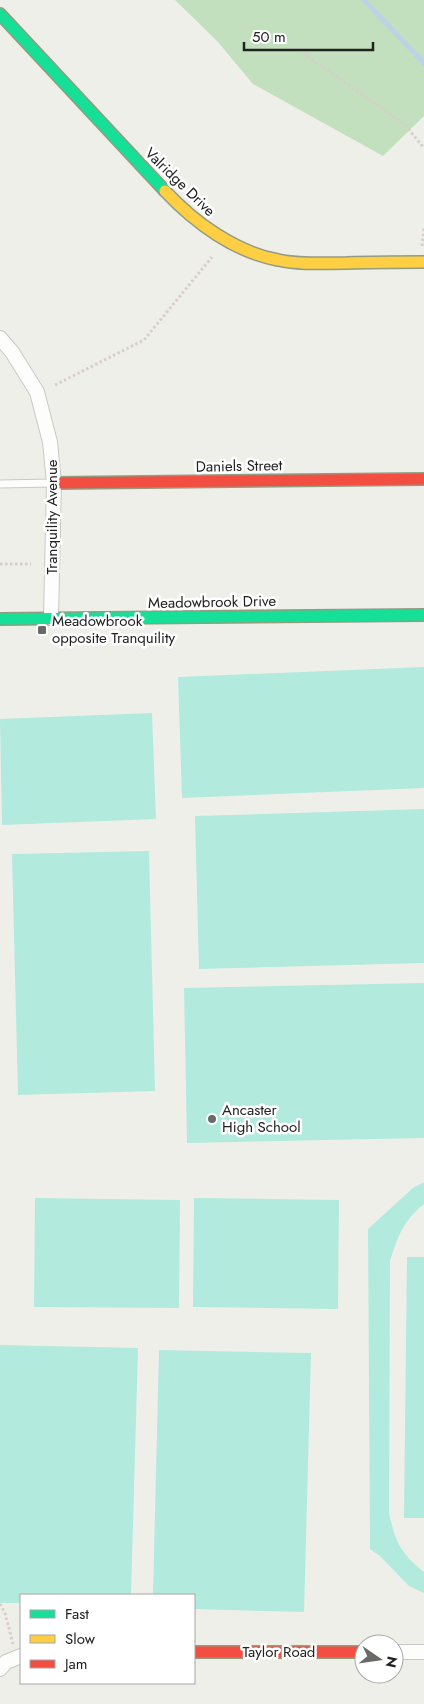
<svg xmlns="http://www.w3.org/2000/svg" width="424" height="1704" viewBox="0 0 424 1704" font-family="Jost,sans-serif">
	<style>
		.forest { fill: #c2e0bd }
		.pitch { fill: #b2eade }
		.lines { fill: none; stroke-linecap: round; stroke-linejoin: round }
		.stream { stroke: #bbd3e4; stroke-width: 5 }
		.lane-casing { stroke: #c8c8c6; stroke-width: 9 }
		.street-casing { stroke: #c8c8c6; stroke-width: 16 }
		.fast-casing { stroke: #939b80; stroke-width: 14 }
		.slow-casing { stroke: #939b80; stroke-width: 14 }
		.jam-casing { stroke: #939b80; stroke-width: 14 }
		.path { stroke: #d8cec8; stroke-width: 3; stroke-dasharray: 2.5 2.5; stroke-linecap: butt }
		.lane { stroke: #fdfdfc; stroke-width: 7 }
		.street { stroke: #fdfdfc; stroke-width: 14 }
		.fast { stroke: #16e098; stroke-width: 11 }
		.slow { stroke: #ffcf43; stroke-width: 11 }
		.jam { stroke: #f24e42; stroke-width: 11 }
		.poi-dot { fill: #696967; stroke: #fff; stroke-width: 2 }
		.labels { text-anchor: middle; stroke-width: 5; stroke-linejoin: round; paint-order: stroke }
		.street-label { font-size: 15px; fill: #212121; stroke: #fff }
		.poi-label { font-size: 15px; fill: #212121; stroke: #fff; text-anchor: start }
	</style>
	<rect width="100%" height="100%" fill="#efefea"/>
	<path class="forest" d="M175,0H424V116L383,156L253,84L218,42Z"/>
	<path class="pitch" d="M424,667V788L182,798L178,677Z
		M152,713L156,819L2,825L0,719Z
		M424,809V963L199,969L195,816Z
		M149,851L155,1091L18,1095L12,854Z
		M424,983V1138L187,1143L184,988Z
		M424,1182V1204C403,1221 398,1236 390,1261L389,1513C395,1541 401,1554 424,1572V1593L409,1586L380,1556L370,1549L368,1229L413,1188Z
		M35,1198L180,1200L179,1308L34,1307Z
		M194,1198L339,1200L338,1309L193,1307Z
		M407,1257H424V1518H404Z
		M0,1345L138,1348L131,1595H21V1603H0Z
		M159,1350L311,1353L304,1612L194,1609V1595H153Z"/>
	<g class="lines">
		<path class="stream" d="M364,0L424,63"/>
		<g class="lane-casing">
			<path id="lane" d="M0,484L52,483"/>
		</g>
		<g class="street-casing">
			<path id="street" d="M0,338L12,352L37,392L50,442L54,483L51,618
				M394,1652H424
				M0,1669L6,1662L21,1656"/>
		</g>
		<g class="fast-casing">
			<path id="fast" d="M0,14L165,191
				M0,619L424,615"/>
		</g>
		<g class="slow-casing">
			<path id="slow" d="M165,191C195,223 235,252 278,260C301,265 324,263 347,263C373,262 398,262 424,262"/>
		</g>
		<g class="jam-casing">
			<path id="jam" d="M54,483L424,479
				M194,1652H364"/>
		</g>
		<path class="path" d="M295,47L405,125L424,148
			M422,246L424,228
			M55,385L144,340L212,257
			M0,564H31
			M0,1604L5,1613L13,1644"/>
		<use href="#lane" class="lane"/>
		<use href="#street" class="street"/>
		<use href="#fast" class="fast"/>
		<use href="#slow" class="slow"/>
		<use href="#jam" class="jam"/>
	</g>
	<g class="poi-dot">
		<rect x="37" y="625" width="10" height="10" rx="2.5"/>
		<circle cx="212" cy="1119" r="5"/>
	</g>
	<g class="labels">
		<g class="street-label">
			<text transform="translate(180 182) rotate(44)" y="5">Valridge Drive</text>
			<text transform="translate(239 466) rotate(-1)" y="5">Daniels Street</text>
			<text transform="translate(52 517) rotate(-90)" y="5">Tranquility Avenue</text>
			<text transform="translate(212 602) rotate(-1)" y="5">Meadowbrook Drive</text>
			<text x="279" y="1657">Taylor Road</text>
		</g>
		<g class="poi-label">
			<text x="52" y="626">Meadowbrook<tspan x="52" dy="17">opposite Tranquility</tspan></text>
			<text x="222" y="1115">Ancaster<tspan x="222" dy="17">High School</tspan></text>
		</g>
	</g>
	<rect x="20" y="1594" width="175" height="90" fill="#ffffff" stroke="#a6a6a6"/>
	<rect x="30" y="1610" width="25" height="8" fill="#16e098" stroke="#a6a6a6"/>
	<text x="65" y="1619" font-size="15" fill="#212121">Fast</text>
	<rect x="30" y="1635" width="25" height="8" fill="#ffcf43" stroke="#a6a6a6"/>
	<text x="65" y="1644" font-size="15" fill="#212121">Slow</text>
	<rect x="30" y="1660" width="25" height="8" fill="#f24e42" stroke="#a6a6a6"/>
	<text x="65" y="1669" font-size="15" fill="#212121">Jam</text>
	<g transform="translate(379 1659) rotate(103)"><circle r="24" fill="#ffffff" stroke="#a6a6a6"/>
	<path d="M0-4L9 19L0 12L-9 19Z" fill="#696967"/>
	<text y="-8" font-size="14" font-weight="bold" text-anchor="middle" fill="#212121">N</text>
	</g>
	<path d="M244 42v8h129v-8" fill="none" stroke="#212121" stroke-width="2.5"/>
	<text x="252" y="42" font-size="15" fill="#212121" stroke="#ffffff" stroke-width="4" paint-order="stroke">50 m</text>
</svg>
